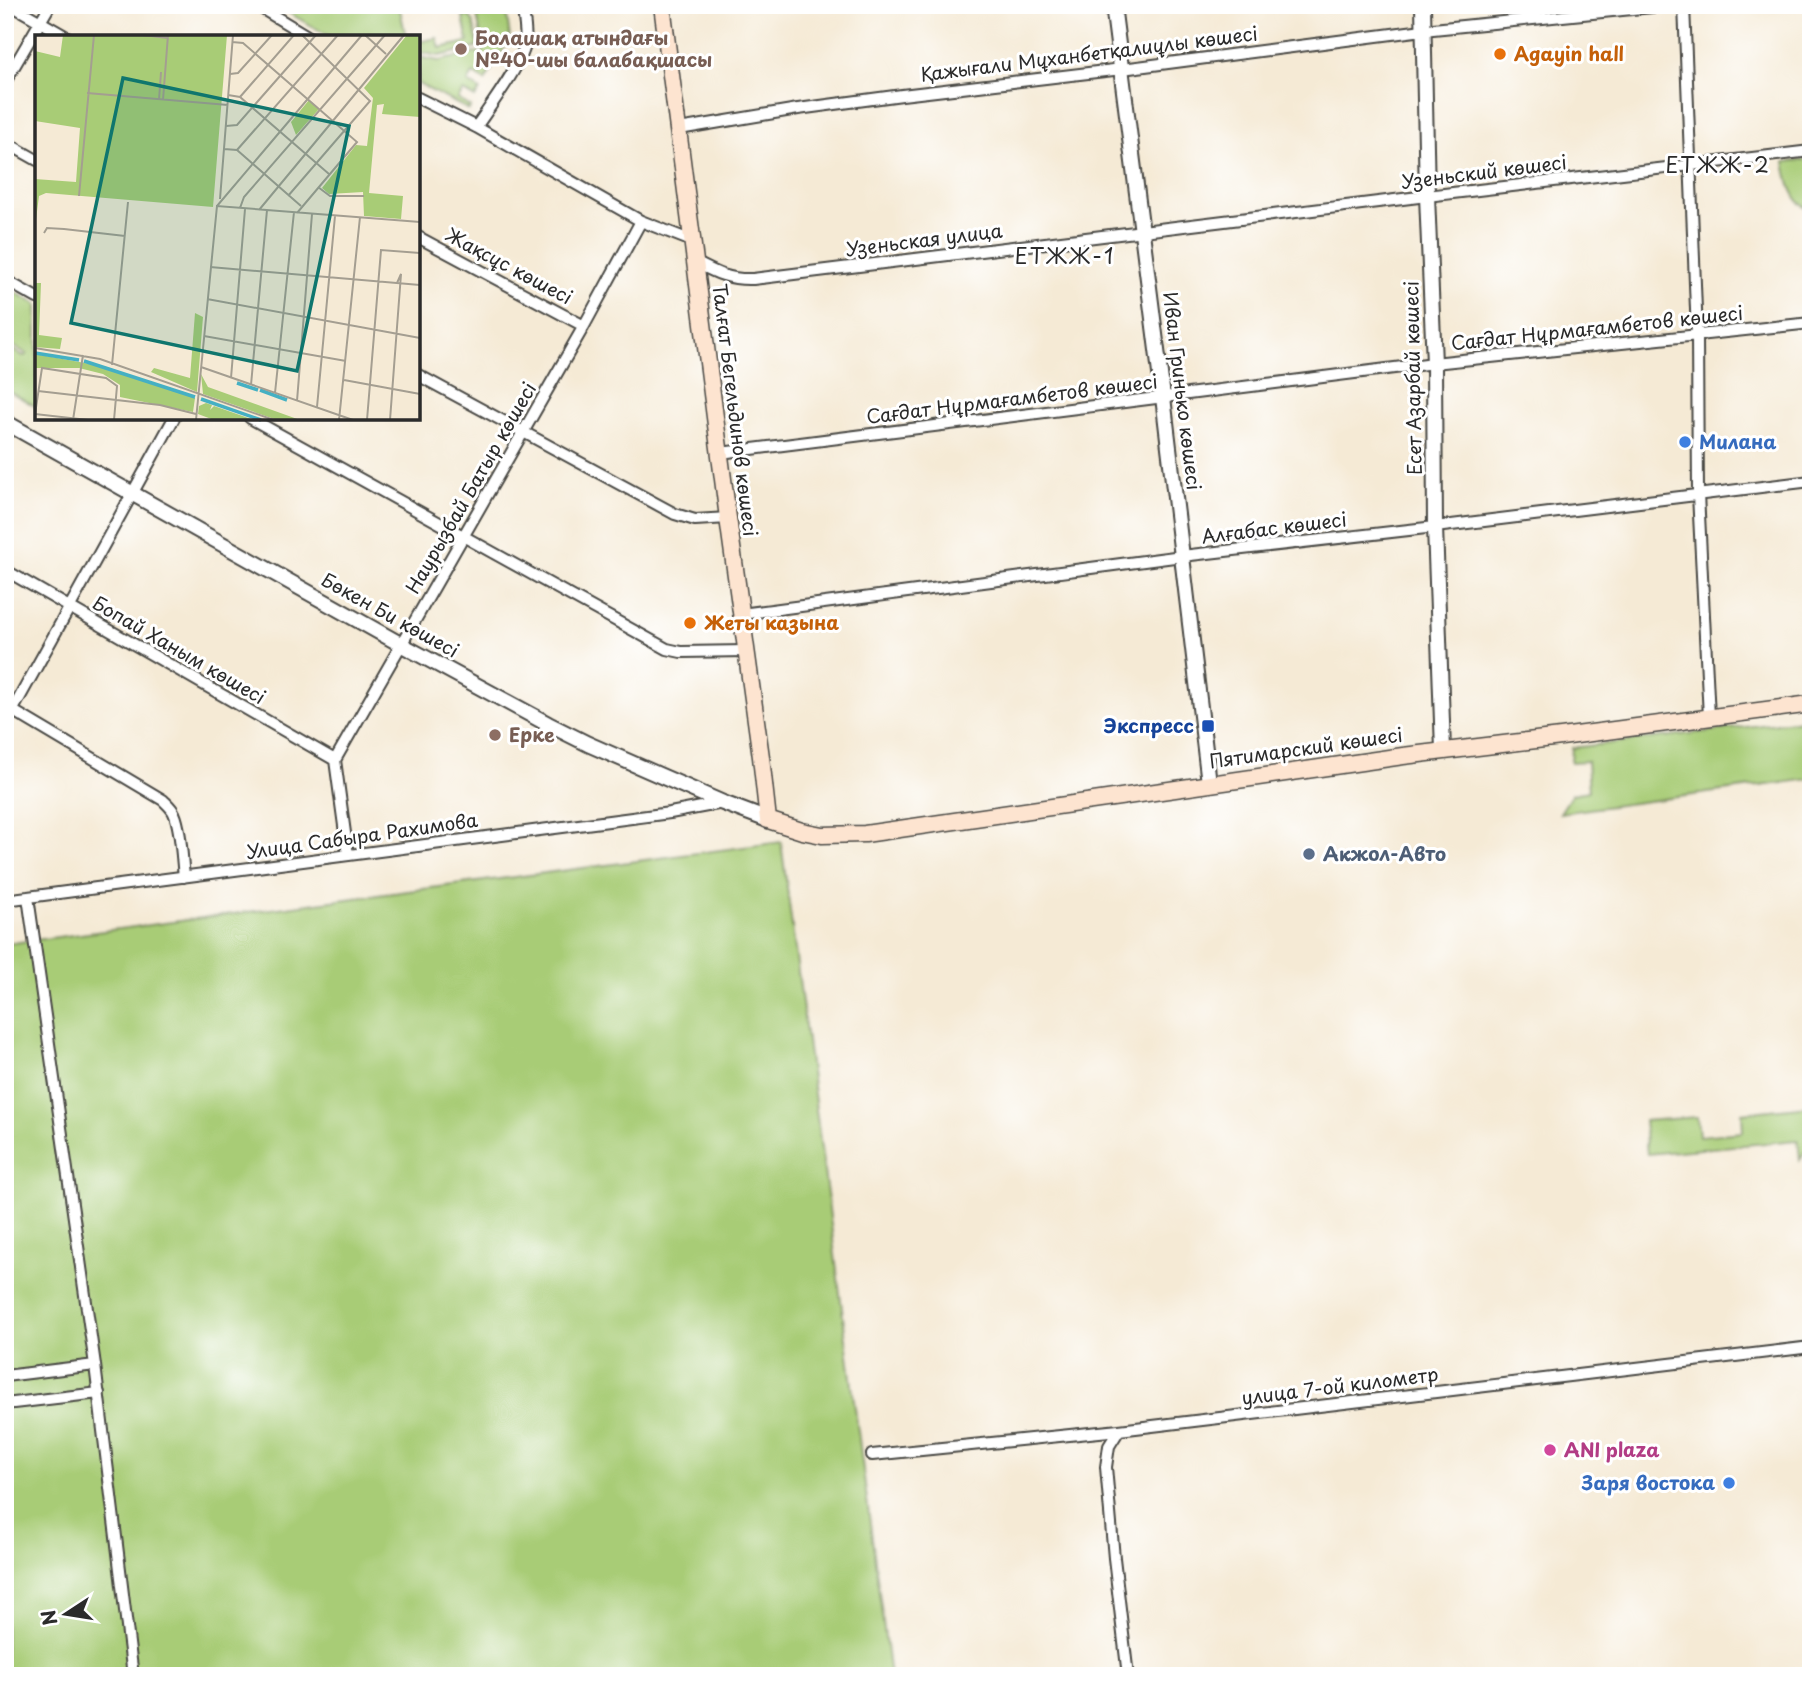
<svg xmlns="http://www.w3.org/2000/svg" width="1816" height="1681" viewBox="0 0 1816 1681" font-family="'Playpen Sans',sans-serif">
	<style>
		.green { fill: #a8cc76; stroke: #6a7c50; stroke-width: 2 }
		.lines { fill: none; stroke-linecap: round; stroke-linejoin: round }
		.minor-casing { stroke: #494844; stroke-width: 14 }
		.tertiary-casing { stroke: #494844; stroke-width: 18 }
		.secondary-casing { stroke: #494844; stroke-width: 19 }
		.minor { stroke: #fff; stroke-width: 10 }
		.tertiary { stroke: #fff; stroke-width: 14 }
		.secondary { stroke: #fde4d0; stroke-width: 16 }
		.education-dot { fill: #8d6e63; stroke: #fff; stroke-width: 2.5 }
		.food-dot { fill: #e8710a; stroke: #fff; stroke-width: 2.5 }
		.shop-dot { fill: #3f7fe0; stroke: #fff; stroke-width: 2.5 }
		.transit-dot { fill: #1a4fb4; stroke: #fff; stroke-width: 2.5 }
		.service-dot { fill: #5c6f8a; stroke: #fff; stroke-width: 2.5 }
		.hotel-dot { fill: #d1479c; stroke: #fff; stroke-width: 2.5 }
		.labels { text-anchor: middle; stroke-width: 6; stroke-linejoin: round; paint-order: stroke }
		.education-label { font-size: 19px; font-weight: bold; fill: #785e54; stroke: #fff; text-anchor: start }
		.street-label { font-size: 19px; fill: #2b2b2b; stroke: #fff }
		.food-label { font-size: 19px; font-weight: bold; fill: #c56008; stroke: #fff; text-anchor: start }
		.shop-label { font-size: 19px; font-weight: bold; fill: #366cbe; stroke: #fff; text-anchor: start }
		.transit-label { font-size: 19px; font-weight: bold; fill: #164399; stroke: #fff; text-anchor: end }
		.service-label { font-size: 19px; font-weight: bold; fill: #4e5e75; stroke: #fff; text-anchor: start }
		.hotel-label { font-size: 19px; font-weight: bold; fill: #b23c85; stroke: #fff; text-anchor: start }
		.neighbourhood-label { font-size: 21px; letter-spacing: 2px; fill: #2b2b2b; stroke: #fff }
		.inset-river { fill: none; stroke: #45b0c3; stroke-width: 3.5 }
		.inset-road { fill: none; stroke: #a49e91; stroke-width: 2 }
		.view { fill: #0f766e; fill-opacity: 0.15; stroke: #0f766e; stroke-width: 3.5 }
		.inset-edge { fill: none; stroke: #2b2b2b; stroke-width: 3.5 }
	</style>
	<rect width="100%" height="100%" fill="#fff"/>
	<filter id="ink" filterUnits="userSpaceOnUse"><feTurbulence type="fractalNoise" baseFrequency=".0143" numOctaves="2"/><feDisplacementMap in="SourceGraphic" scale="14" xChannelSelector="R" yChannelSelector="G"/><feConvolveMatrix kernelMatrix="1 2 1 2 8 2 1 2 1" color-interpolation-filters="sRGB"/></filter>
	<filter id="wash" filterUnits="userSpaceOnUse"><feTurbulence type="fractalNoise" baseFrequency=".00686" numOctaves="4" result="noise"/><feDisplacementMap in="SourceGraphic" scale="28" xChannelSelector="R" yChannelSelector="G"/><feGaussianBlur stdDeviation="1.57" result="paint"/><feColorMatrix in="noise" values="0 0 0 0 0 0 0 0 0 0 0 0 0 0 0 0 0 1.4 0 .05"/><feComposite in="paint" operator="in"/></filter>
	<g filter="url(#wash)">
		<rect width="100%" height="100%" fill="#f5ead5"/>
		<path class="green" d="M275,5H399L406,37H331Z
			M506,8L510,38L498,59L489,55L484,63L492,69L485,81L473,74L468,82L480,90L475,98L463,91L458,99L470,107L469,110L418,84V57L439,61L484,51L477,16L479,14Z
			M469,16L473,21L478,44L476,48L439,56L418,52V42L437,38L440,48L468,42L463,17Z
			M1811,159V210C1792,204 1788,180 1785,162Z
			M5,287L37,304V407L5,389V346L24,356L27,354L5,341Z
			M1811,719V779L1560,813L1572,794L1589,791L1587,761L1571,762L1572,748Z
			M781,842L890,1676H5V944Z
			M1808,1106L1810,1144L1800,1160L1798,1140L1647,1154L1644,1121L1697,1117L1699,1136L1743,1132L1742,1113Z"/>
	</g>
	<g filter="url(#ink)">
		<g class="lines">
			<g class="minor-casing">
				<path id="minor" d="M11,5L67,37
					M256,5L309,37
					M1684,5L1697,335L1698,494L1709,717
					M5,82L50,5
					M418,98L476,127L641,221L692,241
					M476,127C489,108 521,65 525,45C527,32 524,18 522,5
					M679,129L798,109L902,95L1122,69L1423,30L1672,5
					M5,142L37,160
					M418,237L584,326
					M695,262C716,273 729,280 753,279L1427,196L1811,151
					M5,280L37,298
					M418,375L675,514L695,520L728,518
					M250,418L667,649L681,652L747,651
					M720,453L1434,363L1811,323
					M5,570L335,760
					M741,614L1182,556L1435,527L1811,481
					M5,706L163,800C167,804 172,808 174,813C181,828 182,860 184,877
					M5,724L174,418
					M348,855L335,760L584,326L641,221
					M28,897L95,1365L133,1676
					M5,900L670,813L723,803
					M5,1376L95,1365
					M5,1404L99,1393
					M1119,1430L1109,1446L1106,1467L1114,1558L1128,1676
					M872,1455L1119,1430L1811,1347"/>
			</g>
			<g class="tertiary-casing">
				<path id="tertiary" d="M1113,5L1163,397L1209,783
					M1423,5L1427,196L1434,363L1435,527L1443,750
					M5,422L402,645L548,724L588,744L723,803L768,820"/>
			</g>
			<g class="secondary-casing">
				<path id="secondary" d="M662,5L728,518L761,757L768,820L802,831L822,835L865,834L1403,756L1561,737L1811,704"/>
			</g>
			<use href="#minor" class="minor"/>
			<use href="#tertiary" class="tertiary"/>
			<use href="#secondary" class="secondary"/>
		</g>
	</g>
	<g class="education-dot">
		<circle cx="461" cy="49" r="7"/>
		<circle cx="495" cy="735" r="7"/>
	</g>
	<g class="food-dot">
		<circle cx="1500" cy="54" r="7"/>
		<circle cx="690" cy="623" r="7"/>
	</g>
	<g class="shop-dot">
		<circle cx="1685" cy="442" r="7"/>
		<circle cx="1729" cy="1483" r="7"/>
	</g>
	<rect class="transit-dot" x="1201" y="719" width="14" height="14" rx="3.5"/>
	<circle class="service-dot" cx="1309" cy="854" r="7"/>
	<circle class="hotel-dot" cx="1550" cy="1450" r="7"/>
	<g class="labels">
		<g class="education-label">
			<text x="475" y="45">Болашақ атындағы<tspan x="475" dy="22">№40-шы балабақшасы</tspan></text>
			<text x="509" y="742">Ерке</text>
		</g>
		<g class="street-label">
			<text transform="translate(1089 54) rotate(-7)" y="7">Қажығали Мұханбетқалиұлы көшесі</text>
			<text transform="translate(1484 172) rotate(-7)" y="7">Узеньский көшесі</text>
			<text transform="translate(924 240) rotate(-7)" y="7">Узеньская улица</text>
			<text transform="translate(509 266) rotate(28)" y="7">Жақсұс көшесі</text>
			<text transform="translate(1597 328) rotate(-6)" y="7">Сағдат Нұрмағамбетов көшесі</text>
			<text transform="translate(1413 378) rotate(-91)" y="7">Есет Азарбай көшесі</text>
			<text transform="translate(1182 391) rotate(83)" y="7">Иван Гринько көшесі</text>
			<text transform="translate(1012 399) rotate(-7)" y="7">Сағдат Нұрмағамбетов көшесі</text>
			<text transform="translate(735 410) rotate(83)" y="7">Талғат Бегельдинов көшесі</text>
			<text transform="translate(471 488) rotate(-60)" y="7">Наурызбай Батыр көшесі</text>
			<text transform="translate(1274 528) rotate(-7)" y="7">Алғабас көшесі</text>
			<text transform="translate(390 615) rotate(29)" y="7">Бөкен Би көшесі</text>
			<text transform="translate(179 650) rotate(30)" y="7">Бопай Ханым көшесі</text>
			<text transform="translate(1306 748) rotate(-8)" y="7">Пятимарский көшесі</text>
			<text transform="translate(362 836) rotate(-8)" y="7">Улица Сабыра Рахимова</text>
			<text transform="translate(1340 1386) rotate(-7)" y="7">улица 7-ой километр</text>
		</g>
		<g class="food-label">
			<text x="1514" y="61">Agayin hall</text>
			<text x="704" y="630">Жеты казына</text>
		</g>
		<g class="shop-label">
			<text x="1699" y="449">Милана</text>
			<text x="1715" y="1490" text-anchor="end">Заря востока</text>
		</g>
		<g class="transit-label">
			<text x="1194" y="733">Экспресс</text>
		</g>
		<g class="service-label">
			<text x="1323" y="861">Акжол-Авто</text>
		</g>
		<g class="hotel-label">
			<text x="1564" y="1457">ANI plaza</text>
		</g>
		<g class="neighbourhood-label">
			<text x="1718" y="173">ЕТЖЖ-2</text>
			<text x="1065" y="264">ЕТЖЖ-1</text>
		</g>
	</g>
	<g transform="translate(35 35)">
		<rect width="385" height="385" fill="#f5ead5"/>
		<path d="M28,0H192L178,172L11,158L4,161L0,192V144L41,147L45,93L0,86V16L25,22ZM372,0H385V82L347,79L349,69L342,70L334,158L368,161L366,184L329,181L328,157L294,159L287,153L321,110L332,111L338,63L329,53ZM274,65L284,74L261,100L256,87ZM0,248H6L4,300L27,303L25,314L0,312ZM160,278L168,282L162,357L116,337L119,333L155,343ZM0,319L72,332L160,363L158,377L85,362V350L68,339L44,333H0ZM166,339L173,352L265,385H242L168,359ZM171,368L177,370L175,375L179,371L219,385H179L163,379L164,371Z" fill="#a8cc76"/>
		<path class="inset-river" d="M0,318L44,325M49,326L160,362M202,348L223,355M225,355L252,365M166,364L226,385"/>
		<path class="inset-road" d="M108,0L133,3M330,0L351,19M197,7L208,8L322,107L262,178M195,39L203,38L237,0M52,58L193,70M193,60L205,62L294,139M205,62L259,0M124,65L126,37M128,65L133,0M191,91L202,90L281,0M189,114L202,115L266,171M202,115L303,0M283,152L295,161H329M44,161L59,0M253,161L335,66L267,0M185,164L198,0M182,171L327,0M205,173L209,162L350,0M224,175L369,0M9,198L12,193L29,194L90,201M175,232L385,250M172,264L385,303M169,301L311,326M0,313L65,324L239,385M77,330L93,167M166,332L318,385M196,343L210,174M309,345L385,359M216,350L232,175M3,356L125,370L161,379M240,358L259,177M262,366L277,179M282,372L300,181M0,379L7,333L71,343L82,351L79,385M0,379L53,385M38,385L48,320M161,385L182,171L385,187M304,385L325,182M332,385L346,215L385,218M355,385L366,239L362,248"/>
		<path class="view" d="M88,43L314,91L262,336L36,288Z"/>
		<rect width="385" height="385" class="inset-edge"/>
	</g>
	<rect width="1816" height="1681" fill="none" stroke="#fff" stroke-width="28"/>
	<g transform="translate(66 1614) rotate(258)" stroke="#ffffff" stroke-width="5" paint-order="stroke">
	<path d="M0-5L12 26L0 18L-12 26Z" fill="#2b2b2b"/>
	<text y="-10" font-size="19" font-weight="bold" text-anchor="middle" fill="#2b2b2b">N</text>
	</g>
</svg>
